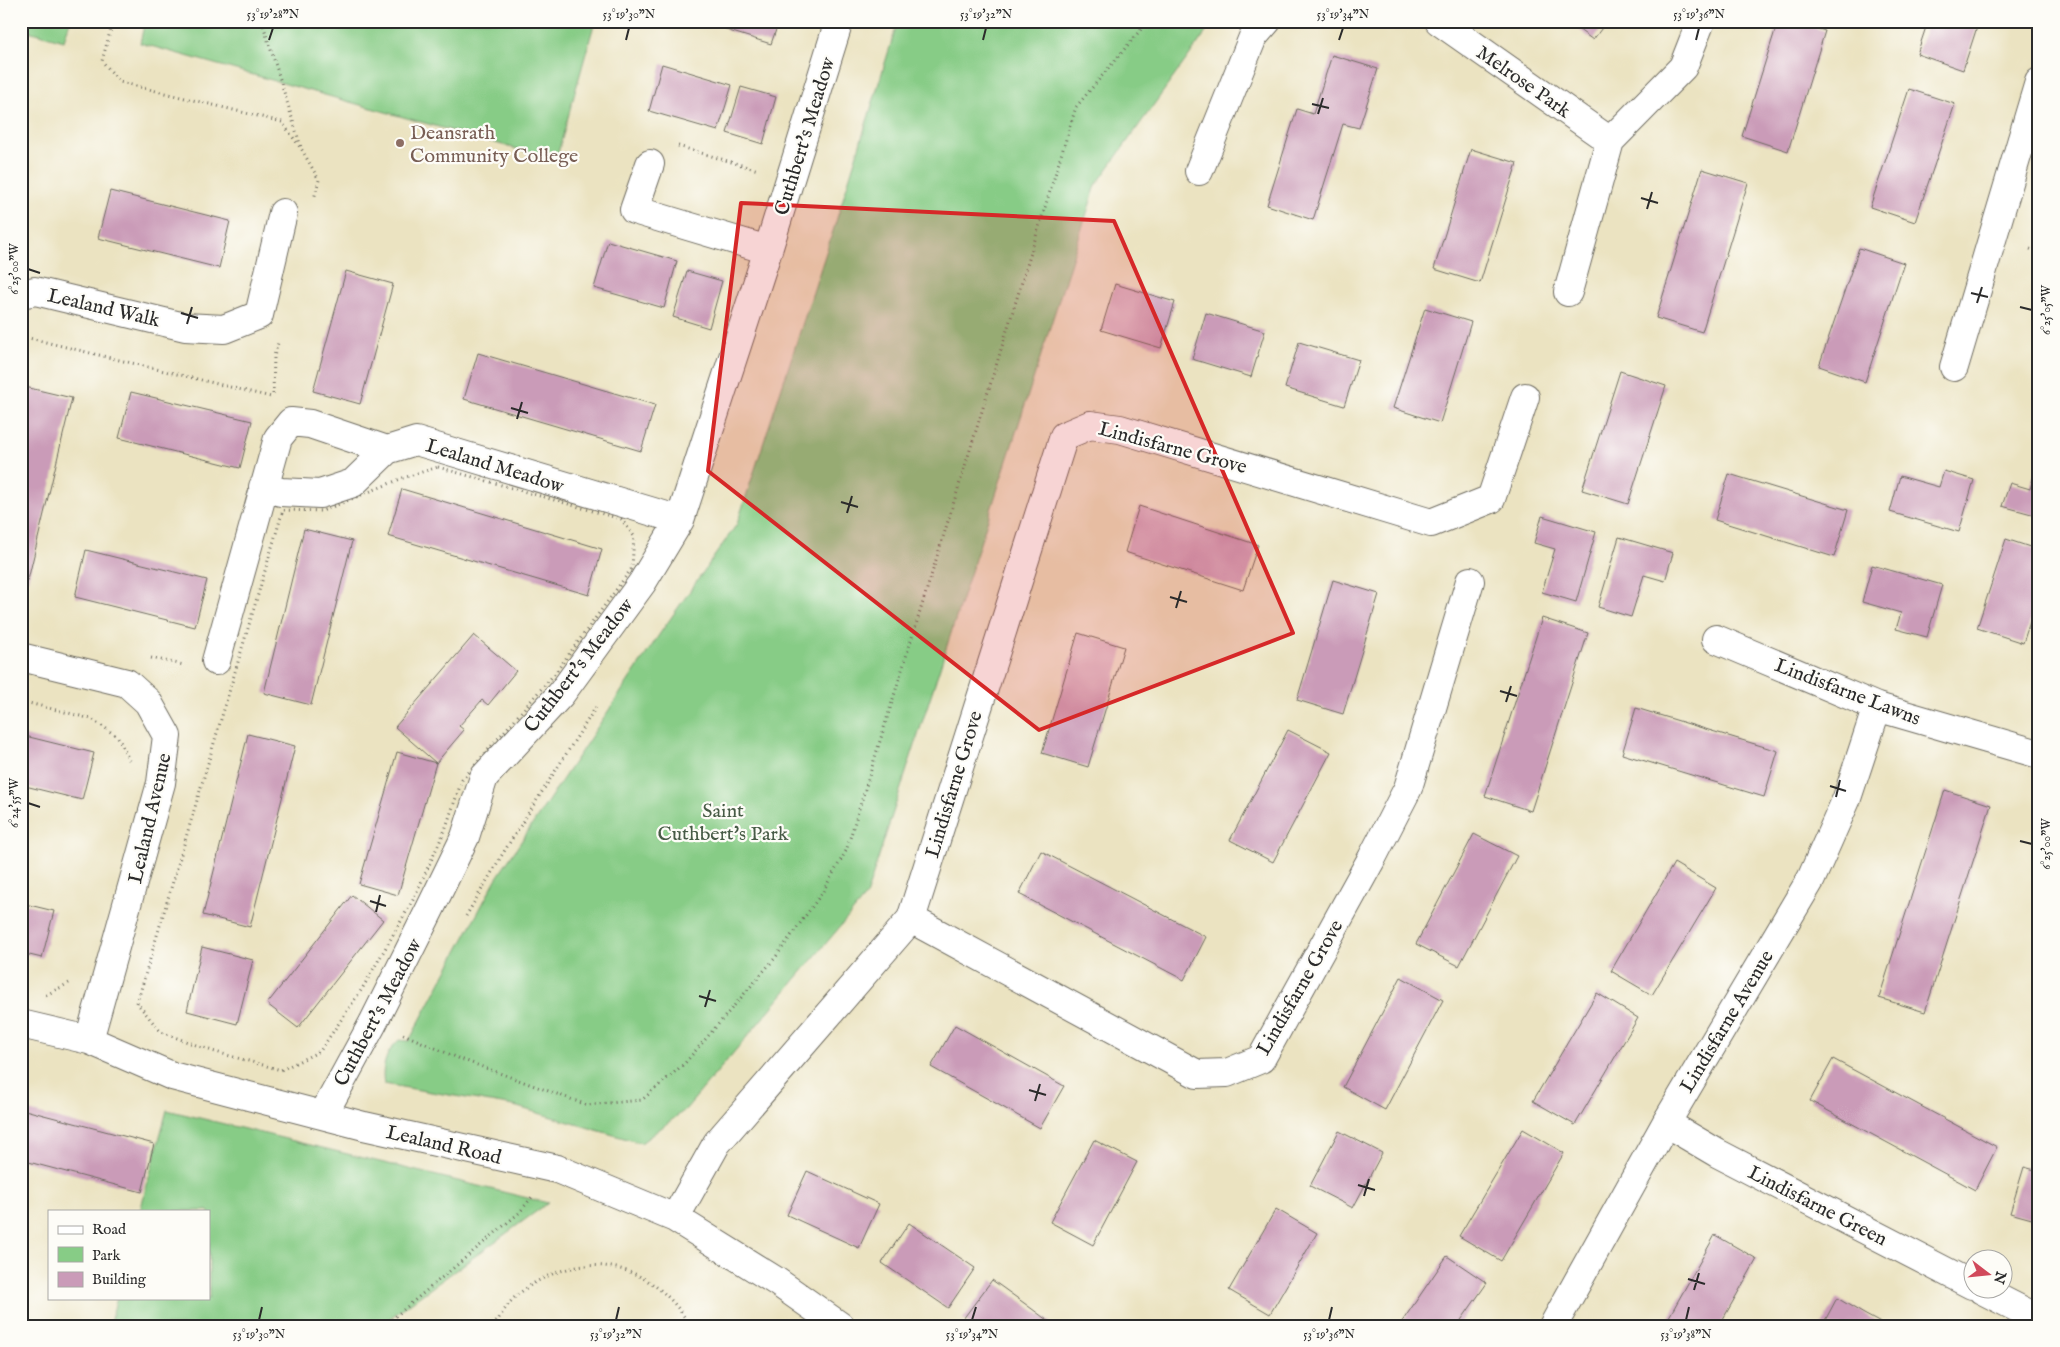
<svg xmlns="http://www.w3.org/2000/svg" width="2060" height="1347" viewBox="0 0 2060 1347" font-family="'IM FELL English',serif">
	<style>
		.green { fill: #87cc86; stroke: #597c58 }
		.building { fill: #ca9bb8 }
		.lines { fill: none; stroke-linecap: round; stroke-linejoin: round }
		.minor-casing { stroke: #6e6b60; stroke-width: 30 }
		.path { stroke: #6e6b60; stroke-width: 3; stroke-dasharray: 1 4; stroke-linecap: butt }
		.minor { stroke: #fff; stroke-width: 28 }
		.marked { fill: #d62828; fill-opacity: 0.2; stroke: #d62828; stroke-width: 4; stroke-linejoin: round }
		.ticks { fill: none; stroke: #2b2b2b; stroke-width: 2 }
		.education-dot { fill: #8d6e63; stroke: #fdfcf7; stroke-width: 2 }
		.labels { text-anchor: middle; stroke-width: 4.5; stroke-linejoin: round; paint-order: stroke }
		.street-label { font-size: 20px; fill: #2b2b2b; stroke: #fdfcf7 }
		.education-label { font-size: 20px; fill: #785e54; stroke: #fdfcf7; text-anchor: start }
		.park-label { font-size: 20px; fill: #475b46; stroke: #fdfcf7 }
		.neatline { fill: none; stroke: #2b2b2b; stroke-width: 2 }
		.ticks-label { font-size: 12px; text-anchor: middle; fill: #2b2b2b }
	</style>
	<rect width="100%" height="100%" fill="#fdfcf7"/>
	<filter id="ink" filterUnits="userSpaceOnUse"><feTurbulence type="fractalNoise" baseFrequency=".02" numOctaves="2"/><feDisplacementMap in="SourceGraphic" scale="10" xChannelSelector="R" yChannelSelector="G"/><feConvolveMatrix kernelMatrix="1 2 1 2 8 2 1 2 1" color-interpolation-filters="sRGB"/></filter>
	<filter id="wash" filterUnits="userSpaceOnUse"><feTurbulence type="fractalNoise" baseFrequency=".0096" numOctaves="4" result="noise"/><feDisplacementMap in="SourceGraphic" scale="20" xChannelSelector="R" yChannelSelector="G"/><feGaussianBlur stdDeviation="1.12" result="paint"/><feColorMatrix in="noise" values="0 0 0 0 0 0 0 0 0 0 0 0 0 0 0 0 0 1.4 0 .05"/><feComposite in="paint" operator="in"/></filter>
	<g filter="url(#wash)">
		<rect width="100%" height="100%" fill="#ebe3c1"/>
		<path class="green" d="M21,21H70L64,41L21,29Z
			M145,21H595L556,160L140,43Z
			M898,21H1214L1096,185L866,896L685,1110L641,1143L514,1106L384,1084C381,1068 386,1051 399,1040L409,1041L496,879L661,632L737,524L834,228Z
			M167,1110L548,1203L379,1326H109L117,1298H209V1211H140Z"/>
		<g id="blocks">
			<path class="building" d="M728,21H779L771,44L726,30Z
				M1567,21H1607L1593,40Z
				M1778,21H1793L1825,31L1788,151L1742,136Z
				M1928,21H1979L1963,70L1917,54Z
				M1332,55L1378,69L1359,128L1343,124L1313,220L1267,205L1297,109L1313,114Z
				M662,64L732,85L718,131L649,111Z
				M741,87L776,97L763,144L727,133Z
				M1909,89L1955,104L1915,222L1870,207Z
				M1471,149L1517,163L1480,283L1434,269Z
				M1702,169L1748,183L1702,332L1656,318Z
				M110,191L230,221L219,268L98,238Z
				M608,241L677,261L664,308L594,288Z
				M1859,248L1904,263L1865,382L1819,366Z
				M346,271L393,284L360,404L313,391Z
				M687,271L722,281L709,328L673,317Z
				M1115,284L1175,302L1161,348L1101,330Z
				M1425,308L1471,322L1440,423L1393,408Z
				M1206,313L1265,331L1251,377L1192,359Z
				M1299,342L1359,360L1344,406L1285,388Z
				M478,353L655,405L641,451L464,399Z
				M1620,371L1666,386L1628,504L1582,490Z
				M25,387L72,398L28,580L21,578V404Z
				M131,392L252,421L240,468L119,438Z
				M2038,462L2039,516L2002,506L2010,483L2030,489Z
				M1944,471L1974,480L1959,532L1890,512L1900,476L1939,487Z
				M1729,474L1848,510L1834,557L1715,520Z
				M402,489L602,549L589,595L388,536Z
				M1139,506L1258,545L1243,590L1125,552Z
				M1542,516L1596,532L1576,602L1542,592L1555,549L1534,543Z
				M304,529L352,541L311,705L264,693Z
				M1619,537L1673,553L1665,581L1644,575L1631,617L1598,607Z
				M2006,539L2039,550V594L2023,643L1977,628Z
				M86,550L207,580L195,627L75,597Z
				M1872,565L1942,585L1927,637L1896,629L1901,613L1862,602Z
				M1333,580L1379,594L1343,714L1297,700Z
				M1542,618L1588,633L1531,811L1485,796Z
				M1078,633L1124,647L1088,767L1042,753Z
				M474,635L516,671L488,705L482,700L459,726L464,730L436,763L395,727Z
				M1636,708L1778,751L1764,797L1622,754Z
				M1288,730L1331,752L1273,862L1230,840Z
				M248,734L295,746L250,927L203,915Z
				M21,735L94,753L82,800L21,785Z
				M397,752L436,763L398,895L359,884Z
				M1945,790L1991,805L1925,1012L1879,998Z
				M1474,834L1517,856L1459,966L1416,944Z
				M1041,851L1206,937L1184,980L1019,894Z
				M1674,863L1716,888L1652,995L1611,971Z
				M352,895L383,920L298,1028L267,1004Z
				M21,903L54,911L42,958L21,953Z
				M202,947L253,960L237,1024L187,1011Z
				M1401,977L1443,1000L1385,1110L1343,1087Z
				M1597,993L1638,1018L1575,1125L1533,1101Z
				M955,1025L1064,1086L1040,1128L931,1067Z
				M1833,1059L1997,1147L1975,1190L1810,1101Z
				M21,1109L154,1144L142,1192L21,1160Z
				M1523,1129L1564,1153L1501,1261L1459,1236Z
				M1339,1131L1382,1153L1353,1208L1310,1186Z
				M1094,1140L1137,1162L1093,1245L1050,1222Z
				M2024,1167L2039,1171V1221L2010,1213Z
				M807,1171L879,1204L859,1248L787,1215Z
				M1276,1209L1317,1233L1270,1314L1229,1290Z
				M909,1223L975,1268L948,1308L882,1263Z
				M1715,1235L1757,1259L1719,1326H1685L1669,1317Z
				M1447,1256L1487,1283L1457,1326H1399Z
				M992,1280L1024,1303L1055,1326H973L963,1319Z
				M1837,1298L1864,1314L1886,1326H1822Z"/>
		</g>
	</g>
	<g filter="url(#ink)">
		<use href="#blocks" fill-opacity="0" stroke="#6e6b60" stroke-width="1"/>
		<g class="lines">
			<g class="minor-casing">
				<path id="minor" d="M1439,21L1610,141L1568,292
					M1610,141L1683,67L1701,21
					M650,164L634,210L768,250
					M1199,171L1253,37L1267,21
					M21,294L35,291L185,327L224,329L259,315L283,213
					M1954,367L2039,82
					M263,487L281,492L320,494L353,483L387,450L416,441L680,520
					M1716,639L1877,707L2039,754
					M21,657L127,683L148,702L167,736L161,783L89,1040
					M216,661L278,438L291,422L310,424L387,450
					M911,919L1197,1074L1227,1073L1261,1059L1372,858L1408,788L1470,581
					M21,1024L89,1040L172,1076L364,1126L557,1169L675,1218L776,1281L840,1326
					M323,1115L373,1023L430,909L465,837L484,777L561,694L642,583L680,520L768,250L839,21
					M1666,1123L1717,1153L1972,1285
					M675,1218L717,1143L911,919L1064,436L1090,425L1120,429L1431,523L1491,499L1525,397
					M1982,1290L2039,1319
					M1553,1326L1666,1123L1811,879L1847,798L1877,707"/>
			</g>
			<path class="path" d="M113,21L102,61L120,82L282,122L302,150L319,180L314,199
				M262,21L301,147
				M678,146L758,170
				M2030,249L2039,252
				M21,339L29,338L271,397
				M273,394L274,356L278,343
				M438,467L621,519L634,536L632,568L556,672L462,780L445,830L413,900L362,989L320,1051L281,1070L212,1051L161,1032L137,1003L283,510L322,511L403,478Z
				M151,658L184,665
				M21,701L92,719L118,737L129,760
				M466,916L505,850L596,707
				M46,995L71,982
				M403,1034L458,1058L587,1105L642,1100L685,1063L775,958L822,893L846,851L1076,107L1148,21
				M384,1326L519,1213L532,1197
				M493,1326C501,1316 508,1303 517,1295C577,1247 651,1258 690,1326"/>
			<use href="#minor" class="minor"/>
		</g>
	</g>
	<path class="marked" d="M741,203L1114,221L1293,633L1039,730L708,471Z"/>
	<path class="ticks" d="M269,40L273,28M626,40L629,28M983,40L986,28M1339,40L1343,28M1696,40L1699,28M1312,104L1329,108M1318,114L1323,98M1641,198L1658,203M1647,209L1652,192M28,269L40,273M1971,293L1988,297M1977,303L1982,287M2020,307L2032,310M181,313L198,318M187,324L192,307M511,408L528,413M517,419L522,402M841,502L858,507M847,513L852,496M1170,597L1187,602M1176,608L1181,591M1500,691L1517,696M1506,702L1511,686M1830,786L1846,791M1836,797L1840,780M28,803L40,807M2020,841L2032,844M370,901L386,906M376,912L380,895M699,996L716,1001M705,1007L710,990M1029,1090L1046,1095M1035,1101L1040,1084M1358,1185L1375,1190M1364,1196L1369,1179M1688,1279L1705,1284M1694,1290L1699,1273M259,1320L262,1307M616,1320L619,1307M972,1320L976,1307M1329,1320L1332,1307M1686,1320L1689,1307"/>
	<circle class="education-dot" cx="400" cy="143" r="5"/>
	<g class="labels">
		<g class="street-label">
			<text transform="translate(1524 81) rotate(35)" y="7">Melrose Park</text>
			<text transform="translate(804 136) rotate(-73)" y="7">Cuthbert's Meadow</text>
			<text transform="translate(104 307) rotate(13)" y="7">Lealand Walk</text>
			<text transform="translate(1173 447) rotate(15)" y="7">Lindisfarne Grove</text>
			<text transform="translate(495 465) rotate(17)" y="7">Lealand Meadow</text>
			<text transform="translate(578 665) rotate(-52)" y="7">Cuthbert's Meadow</text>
			<text transform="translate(1848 691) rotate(21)" y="7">Lindisfarne Lawns</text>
			<text transform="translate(953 784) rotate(-73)" y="7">Lindisfarne Grove</text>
			<text transform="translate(149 818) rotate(-77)" y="7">Lealand Avenue</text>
			<text transform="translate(1299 987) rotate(-60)" y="7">Lindisfarne Grove</text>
			<text transform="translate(377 1012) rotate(-62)" y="7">Cuthbert's Meadow</text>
			<text transform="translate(1726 1021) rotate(-59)" y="7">Lindisfarne Avenue</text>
			<text transform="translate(444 1144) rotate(13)" y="7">Lealand Road</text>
			<text transform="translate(1818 1205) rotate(27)" y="7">Lindisfarne Green</text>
		</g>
		<g class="education-label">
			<text x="410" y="139">Deansrath<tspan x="410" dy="23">Community College</tspan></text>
		</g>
		<g class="park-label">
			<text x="723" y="817">Saint<tspan x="723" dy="23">Cuthbert's Park</tspan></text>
		</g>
	</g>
	<rect width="2060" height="1347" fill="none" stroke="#fdfcf7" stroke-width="55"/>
	<rect x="48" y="1210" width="162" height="90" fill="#fdfcf7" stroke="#a9a8a5"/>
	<rect x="58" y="1226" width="25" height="8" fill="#ffffff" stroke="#a9a8a5"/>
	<text x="92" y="1234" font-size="15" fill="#2b2b2b">Road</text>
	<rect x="58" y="1247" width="25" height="15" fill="#87cc86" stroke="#a9a8a5"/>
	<text x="92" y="1260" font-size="15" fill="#2b2b2b">Park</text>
	<rect x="58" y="1272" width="25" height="15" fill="#ca9bb8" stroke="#a9a8a5"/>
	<text x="92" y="1284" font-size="15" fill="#2b2b2b">Building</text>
	<g transform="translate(1988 1274) rotate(106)"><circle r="24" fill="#fdfcf7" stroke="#a9a8a5"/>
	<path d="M0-4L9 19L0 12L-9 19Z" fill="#d1495b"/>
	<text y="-8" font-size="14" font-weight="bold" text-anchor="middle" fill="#2b2b2b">N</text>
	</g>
	<rect x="28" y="28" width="2004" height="1292" class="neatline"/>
	<g class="ticks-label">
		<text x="273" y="18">53°19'28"N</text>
		<text x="629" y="18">53°19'30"N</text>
		<text x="986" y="18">53°19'32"N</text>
		<text x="1343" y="18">53°19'34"N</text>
		<text x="1699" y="18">53°19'36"N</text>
		<text transform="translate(14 269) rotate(-90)" y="4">6°25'00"W</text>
		<text transform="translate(2046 310) rotate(-90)" y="4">6°25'05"W</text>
		<text transform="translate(14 803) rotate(-90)" y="4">6°24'55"W</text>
		<text transform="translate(2046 844) rotate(-90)" y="4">6°25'00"W</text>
		<text x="259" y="1338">53°19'30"N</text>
		<text x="616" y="1338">53°19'32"N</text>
		<text x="972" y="1338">53°19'34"N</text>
		<text x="1329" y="1338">53°19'36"N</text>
		<text x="1686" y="1338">53°19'38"N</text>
	</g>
</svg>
